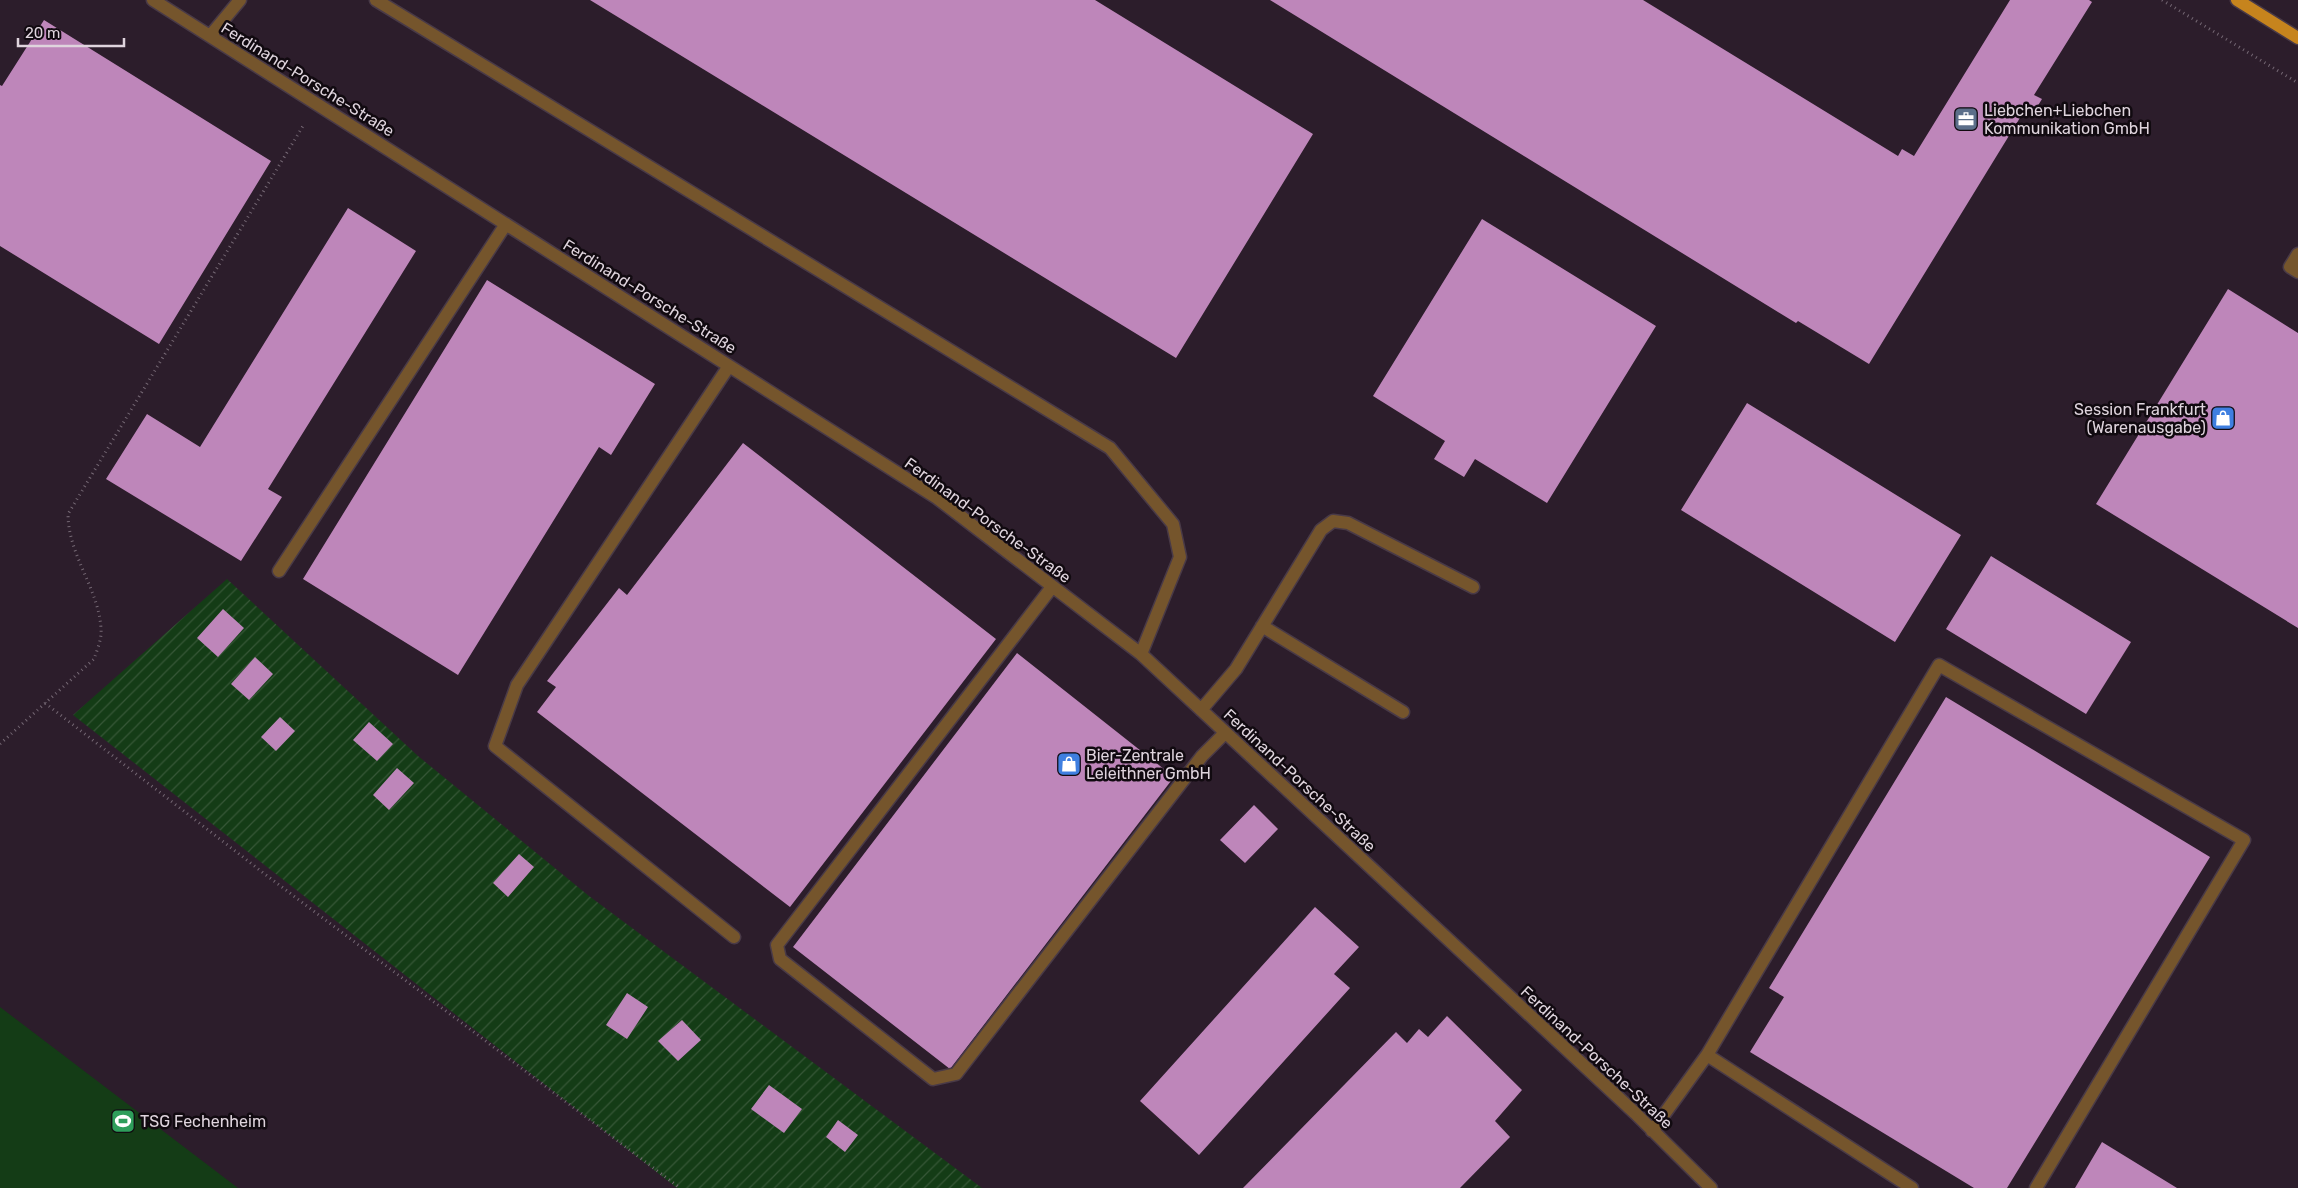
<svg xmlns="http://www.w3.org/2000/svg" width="2298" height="1188" viewBox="0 0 2298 1188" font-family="Rubik,sans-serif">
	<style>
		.grass { fill: #143c16 }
		.garden { fill: url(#garden-furrows) }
		.building { fill: #be86ba }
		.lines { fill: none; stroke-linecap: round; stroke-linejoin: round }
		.minor-casing { stroke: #493a47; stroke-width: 15 }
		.major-casing { stroke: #493a47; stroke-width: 15 }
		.path { stroke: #756874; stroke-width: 3; stroke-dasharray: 1 4; stroke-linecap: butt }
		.minor { stroke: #75552c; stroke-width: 12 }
		.major { stroke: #c6841d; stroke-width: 12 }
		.labels { text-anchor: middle; stroke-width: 5; stroke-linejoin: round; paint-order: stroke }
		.street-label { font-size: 16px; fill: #dfd4dd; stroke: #110a10 }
		.poi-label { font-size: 16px; fill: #dfd4dd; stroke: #110a10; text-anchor: start }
	</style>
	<defs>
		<pattern id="garden-furrows" width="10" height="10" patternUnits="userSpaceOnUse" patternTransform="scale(1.25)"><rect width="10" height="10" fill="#143c16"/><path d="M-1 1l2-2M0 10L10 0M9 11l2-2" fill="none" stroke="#365737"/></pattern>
	</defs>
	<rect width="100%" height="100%" fill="#2c1d2b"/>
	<path class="grass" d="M0,1007L238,1188H0Z"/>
	<path class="garden" d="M227,579L418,756L589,896L982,1188H677L73,715Z"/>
	<path class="building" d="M590,0H1095L1313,134L1176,358Z
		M1270,0H1643L1898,156L1902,149L1914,156L2010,0H2089L2092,2L2034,95L2042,99L2034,112L2026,108L1869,364L1798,321L1796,323Z
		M44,20L271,161L159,344L0,246V85L2,86Z
		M348,208L416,251L268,489L282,497L241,561L106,479L147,414L200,447Z
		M1482,219L1656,326L1547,503L1475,459L1464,477L1434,459L1445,441L1373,396Z
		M487,280L655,384L611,455L599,447L458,675L303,579Z
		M2228,289L2298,333V628L2096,504Z
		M1747,403L1961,535L1895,642L1681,510Z
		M743,443L996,639L790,907L537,712L556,687L547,681L619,588L627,595Z
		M1991,556L2131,642L2086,714L1946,629Z
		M223,609L244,628L218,657L197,638Z
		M1017,653L1174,777L950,1069L793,947Z
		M255,657L273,674L249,700L231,684Z
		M1946,697L2210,857L2007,1188H1974L1750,1052L1784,997L1769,988Z
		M280,717L295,731L276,751L261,737Z
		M369,722L393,744L377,761L353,740Z
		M397,768L414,783L389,810L373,795Z
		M1254,805L1278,829L1245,863L1220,840Z
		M519,854L534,867L508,897L493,883Z
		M1315,907L1359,947L1334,974L1350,988L1199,1155L1140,1101Z
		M627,993L648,1007L627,1039L606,1025Z
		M1447,1016L1522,1090L1495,1121L1510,1137L1460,1188H1243L1396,1032L1407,1043L1419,1029L1428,1037Z
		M682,1020L701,1040L678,1061L658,1041Z
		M769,1085L802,1109L784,1133L751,1109Z
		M838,1120L858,1135L845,1152L826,1137Z
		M2102,1142L2177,1188H2075Z"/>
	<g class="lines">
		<g class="minor-casing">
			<path id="minor" d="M153,0L937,498L1141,654L1635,1113L1711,1188
				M376,0L1110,448L1173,524L1180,557L1141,654
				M210,36L240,0
				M2298,254L2290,267L2298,272
				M729,366L517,685L495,746L734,937
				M279,571L506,224
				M1052,587L777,945L780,959L933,1079L956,1074L1202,756L1225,733
				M1262,626L1403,712
				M1201,710L1236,669L1321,530L1333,521L1348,523L1473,587
				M1707,1055L1939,665L2244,840L2036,1188
				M1652,1131L1707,1055L1912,1188"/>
		</g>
		<g class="major-casing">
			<path id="major" d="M2237,0L2298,38"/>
		</g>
		<path class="path" d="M2162,0L2298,83
			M45,703L266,875L680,1188
			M0,744L94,659C97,650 102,639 101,629C99,589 68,555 68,514L303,126"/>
		<use href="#minor" class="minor"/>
		<use href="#major" class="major"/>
	</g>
	<defs>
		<g id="office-square" transform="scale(1.25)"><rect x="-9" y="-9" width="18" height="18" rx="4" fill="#5c6f8a" stroke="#110a10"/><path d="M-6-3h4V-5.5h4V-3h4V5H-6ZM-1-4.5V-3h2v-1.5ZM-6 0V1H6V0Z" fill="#fff"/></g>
		<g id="shop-square" transform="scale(1.25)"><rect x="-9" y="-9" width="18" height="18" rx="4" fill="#3f7fe0" stroke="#110a10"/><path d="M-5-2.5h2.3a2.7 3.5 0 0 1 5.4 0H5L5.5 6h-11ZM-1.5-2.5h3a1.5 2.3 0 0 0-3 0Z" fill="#fff"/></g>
		<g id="stadium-square" transform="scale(1.25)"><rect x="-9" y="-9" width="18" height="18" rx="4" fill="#2e9e5b" stroke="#110a10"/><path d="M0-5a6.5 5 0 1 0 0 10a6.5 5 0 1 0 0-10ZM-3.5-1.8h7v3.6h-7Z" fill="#fff"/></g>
	</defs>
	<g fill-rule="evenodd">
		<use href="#office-square" x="1966" y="119"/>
		<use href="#shop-square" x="2223" y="418"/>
		<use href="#shop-square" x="1069" y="764"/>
		<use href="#stadium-square" x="123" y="1121"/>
	</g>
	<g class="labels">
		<g class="street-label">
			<text transform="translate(308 79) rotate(32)" y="6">Ferdinand-Porsche-Straße</text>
			<text transform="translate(650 296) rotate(32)" y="6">Ferdinand-Porsche-Straße</text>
			<text transform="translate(988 520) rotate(36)" y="6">Ferdinand-Porsche-Straße</text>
			<text transform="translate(1300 780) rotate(43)" y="6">Ferdinand-Porsche-Straße</text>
			<text transform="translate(1597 1057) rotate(43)" y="6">Ferdinand-Porsche-Straße</text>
		</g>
		<g class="poi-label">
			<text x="1984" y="116">Liebchen+Liebchen<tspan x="1984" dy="18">Kommunikation GmbH</tspan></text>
			<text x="2206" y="415" text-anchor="end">Session Frankfurt<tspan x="2206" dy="18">(Warenausgabe)</tspan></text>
			<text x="1086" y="761">Bier-Zentrale<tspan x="1086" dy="18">Leleithner GmbH</tspan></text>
			<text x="140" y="1127">TSG Fechenheim</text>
		</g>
	</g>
	<path d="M18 38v8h106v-8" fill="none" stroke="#dfd4dd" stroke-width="2.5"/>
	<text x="25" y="38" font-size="15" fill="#dfd4dd" stroke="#110a10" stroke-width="4" paint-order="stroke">20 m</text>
</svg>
